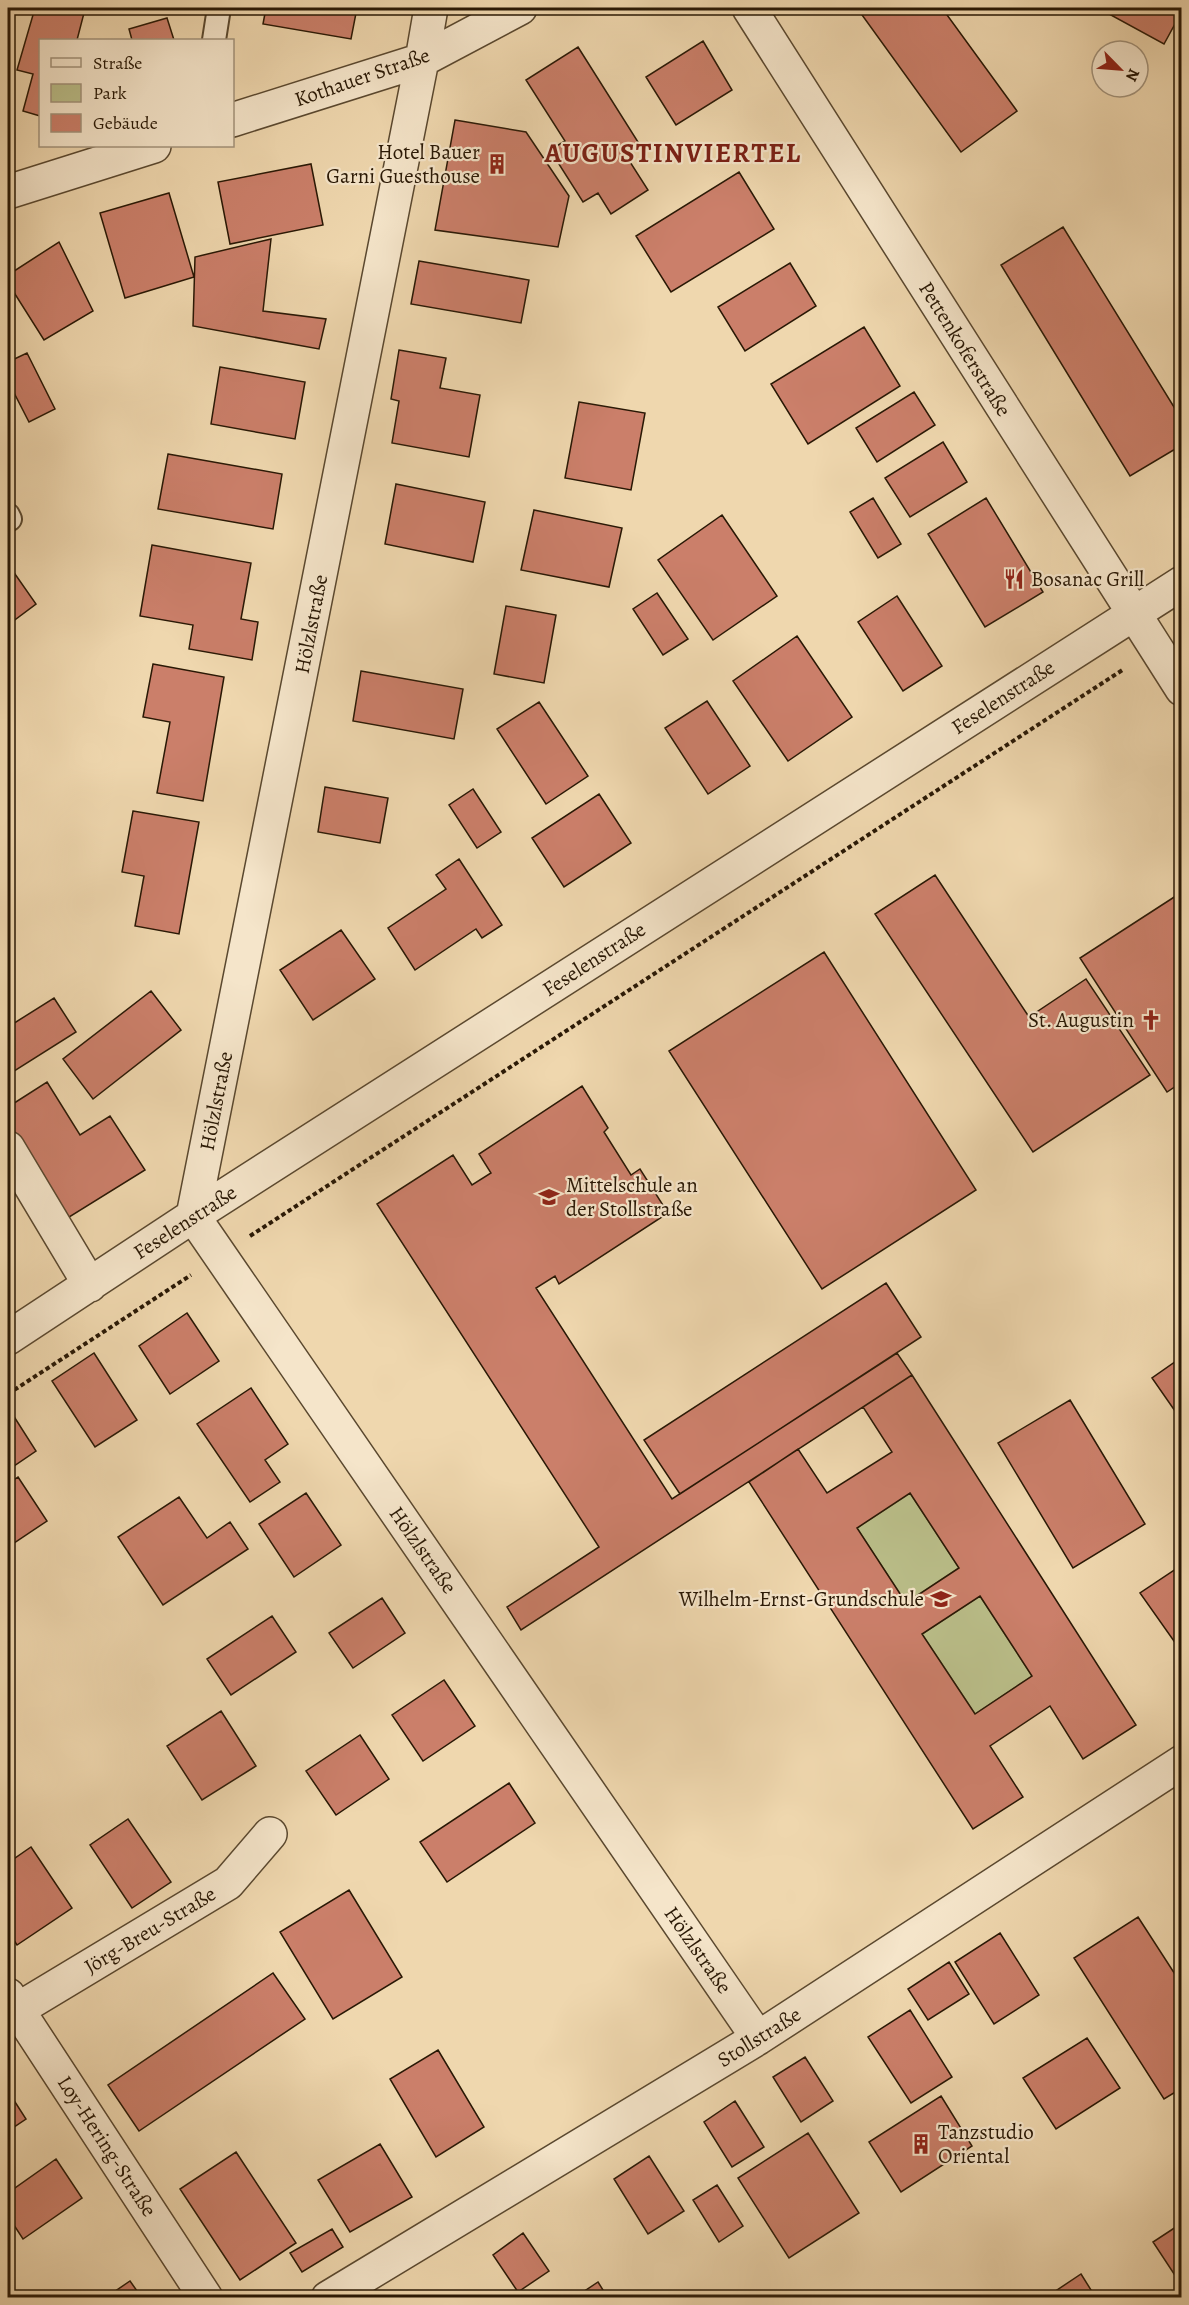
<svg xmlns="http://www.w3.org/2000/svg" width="1189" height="2305" viewBox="0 0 1189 2305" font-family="Alegreya,serif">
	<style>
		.green { fill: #babe89; stroke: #726b47; stroke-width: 1.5 }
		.building { fill: #cb7f6a; stroke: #291805; stroke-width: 1.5; fill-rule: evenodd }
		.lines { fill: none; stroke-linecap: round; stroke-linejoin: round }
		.lane-casing { stroke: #5a482f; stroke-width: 26 }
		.street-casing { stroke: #5a482f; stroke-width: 36 }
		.path { stroke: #291805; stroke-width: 4; stroke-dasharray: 4.5 3; stroke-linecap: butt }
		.lane { stroke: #f5e5ca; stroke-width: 22 }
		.street { stroke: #f5e5ca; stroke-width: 33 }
		.labels { text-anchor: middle; stroke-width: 4.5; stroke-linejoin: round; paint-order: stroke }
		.street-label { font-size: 21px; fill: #291805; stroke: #f5e5ca }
		.poi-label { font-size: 21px; fill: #291805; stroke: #f5e5ca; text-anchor: end }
		.district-label { font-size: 27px; font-weight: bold; letter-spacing: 1.5px; fill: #7a1f14; stroke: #f5e5ca }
	</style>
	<rect width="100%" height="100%" fill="#efd7ae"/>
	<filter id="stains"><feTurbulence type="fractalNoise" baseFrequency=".00333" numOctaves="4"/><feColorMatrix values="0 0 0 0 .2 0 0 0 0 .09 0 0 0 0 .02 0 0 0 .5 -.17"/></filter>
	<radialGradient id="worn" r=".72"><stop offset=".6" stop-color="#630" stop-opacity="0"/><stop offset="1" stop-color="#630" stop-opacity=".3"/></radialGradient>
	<path class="green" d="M910,1493L959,1568L906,1603L857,1528Z
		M980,1596L1032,1676L975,1714L922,1634Z"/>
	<path class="building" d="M35,8H65L84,13L77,40H40V116L23,111L33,74L17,70Z
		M266,8H357L351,39L263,24Z
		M857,8H942L1017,111L961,152Z
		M1113,8H1182V11L1164,44L1109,14Z
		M167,18L174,40H132L129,29Z
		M703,41L732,90L676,125L646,77Z
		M578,47L638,142L623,151L648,190L611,214L598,193L583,202L550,150L565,141L526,80Z
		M455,120L526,132L569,196L558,247L435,230Z
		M311,164L323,225L230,244L218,182Z
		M739,172L774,229L671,292L636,236Z
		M169,193L194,277L125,298L100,213Z
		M1063,227L1182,420V445L1130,476L1001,265Z
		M271,239L263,311L326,319L319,349L193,326L195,257Z
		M59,242L93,311L44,340L8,283V275Z
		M419,261L529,280L521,323L411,304Z
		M790,263L816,306L745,351L718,307Z
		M864,327L900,386L808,444L771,384Z
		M399,350L446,358L440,388L480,395L469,457L392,443L399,401L391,399Z
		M27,353L55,409L29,422L8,381V362Z
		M220,367L305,382L295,439L211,424Z
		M914,392L935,425L877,462L856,428Z
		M579,402L645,413L631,490L565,478Z
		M943,442L967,482L910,517L885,478Z
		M168,454L282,474L273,529L158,509Z
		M396,484L485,502L473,562L385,544Z
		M873,498L901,544L878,558L850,512Z
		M986,498L1043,592L985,627L928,534Z
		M534,510L622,528L609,587L521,570Z
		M722,515L777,596L713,640L658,560Z
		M152,545L251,563L241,619L258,622L252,660L189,649L193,625L140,616Z
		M8,564L36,604L8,625Z
		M657,593L688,639L663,655L633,609Z
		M897,596L942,666L903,691L858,622Z
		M506,606L556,615L544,683L494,674Z
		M797,636L852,717L788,761L733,681Z
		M153,664L224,677L203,801L157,793L170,722L143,717Z
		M361,671L463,689L454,739L353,721Z
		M707,701L750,766L708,794L665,728Z
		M539,702L588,776L546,804L497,729Z
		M325,787L388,798L380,843L318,832Z
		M473,789L501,832L477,848L449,805Z
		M599,794L631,843L564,887L532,838Z
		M133,811L199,822L179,934L135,926L144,876L122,872Z
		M459,859L502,925L482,938L476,929L415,970L388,928L446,889L436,875Z
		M935,875L1029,1017L1086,979L1150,1075L1033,1152L875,914Z
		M1182,892V1082L1167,1092L1080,958Z
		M341,930L375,979L313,1020L280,970Z
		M824,952L976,1190L822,1289L669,1051Z
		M151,991L181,1030L93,1099L63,1059Z
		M54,998L76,1032L8,1075V1027Z
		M47,1082L80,1135L110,1116L145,1170L66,1219L8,1124V1107Z
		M582,1086L608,1128L604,1132L631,1175L640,1169L668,1213L559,1284L555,1276L536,1288L672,1499L897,1353L912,1375L521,1630L507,1607L599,1547L377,1204L453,1155L472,1185L491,1173L479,1154Z
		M886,1283L921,1337L680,1494L644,1440Z
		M187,1313L219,1361L170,1394L139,1346Z
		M94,1353L137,1420L95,1447L52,1381Z
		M1182,1357V1421L1152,1378Z
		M912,1375L1136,1725L1083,1759L1050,1706L990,1746L1023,1797L973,1829L749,1482L798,1449L827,1493L892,1452L863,1407ZM910,1493L959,1568L906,1603L857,1528ZM980,1596L1032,1676L975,1714L922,1634Z
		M251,1388L288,1444L265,1460L280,1482L250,1502L197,1424Z
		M1070,1400L1145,1524L1073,1568L998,1443Z
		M13,1415L36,1451L8,1470V1418Z
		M18,1477L47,1521L8,1547V1484Z
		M306,1493L341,1545L294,1577L259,1524Z
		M179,1497L207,1538L230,1522L248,1549L163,1605L118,1537Z
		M1182,1565V1651H1181L1140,1593Z
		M382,1598L405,1633L353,1668L329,1633Z
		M272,1616L296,1652L231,1695L207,1659Z
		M444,1680L475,1726L423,1761L392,1715Z
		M221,1711L256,1766L202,1800L167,1746Z
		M360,1735L389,1779L336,1815L306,1771Z
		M509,1783L535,1823L447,1882L420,1842Z
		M128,1819L171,1882L132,1908L90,1845Z
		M31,1847L72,1908L17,1945L8,1931V1863Z
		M349,1890L402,1977L333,2019L280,1932Z
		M1138,1917L1182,1985V2088L1164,2099L1074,1958Z
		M1000,1933L1039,1995L994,2024L955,1962Z
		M949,1962L969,1994L928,2020L908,1989Z
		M273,1973L305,2019L139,2131L108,2085Z
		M910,2010L952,2077L911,2103L868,2037Z
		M1087,2038L1120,2088L1056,2129L1023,2078Z
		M438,2050L484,2127L436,2157L390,2079Z
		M805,2057L833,2101L801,2122L773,2077Z
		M8,2091L26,2119L8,2131Z
		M941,2096L972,2146L901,2192L869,2142Z
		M735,2101L764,2147L732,2167L704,2122Z
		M808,2133L859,2213L789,2258L738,2178Z
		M380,2144L412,2197L350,2232L318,2180Z
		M236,2152L296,2243L240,2280L180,2189Z
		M649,2156L684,2211L648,2234L614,2179Z
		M56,2159L82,2198L23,2239L8,2216V2193Z
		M717,2185L743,2226L719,2242L693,2200Z
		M1182,2223V2286L1153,2242Z
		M332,2229L343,2247L302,2272L290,2253Z
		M523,2233L549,2271L518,2292L493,2255Z
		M1081,2274L1096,2298H1045Z
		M130,2281L142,2298H105Z
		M598,2282L608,2298H574Z"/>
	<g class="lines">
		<g class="lane-casing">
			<path id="lane" d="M214,40L219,8
				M8,515L10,519"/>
		</g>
		<g class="street-casing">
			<path id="street" d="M431,8L422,60L193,1216L758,2038
				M749,8L1182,689
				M232,120L422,60L520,8
				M8,192L154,146
				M8,1148L90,1285
				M8,1338L193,1216L1182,583
				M8,1995L206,2298
				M17,2010L228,1883L270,1834
				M328,2298L758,2038L1182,1762"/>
		</g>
		<path class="path" d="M250,1236L1124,669
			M8,1394L191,1275"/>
		<use href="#lane" class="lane"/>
		<use href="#street" class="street"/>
	</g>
	<defs>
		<g id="building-bare" transform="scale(1.62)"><path d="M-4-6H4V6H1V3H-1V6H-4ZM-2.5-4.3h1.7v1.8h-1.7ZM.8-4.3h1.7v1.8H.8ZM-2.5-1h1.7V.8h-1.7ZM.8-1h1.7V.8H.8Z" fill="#8f2418" stroke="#f5e5ca" stroke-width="2.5" paint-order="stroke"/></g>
		<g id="restaurant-bare" transform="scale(1.62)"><path d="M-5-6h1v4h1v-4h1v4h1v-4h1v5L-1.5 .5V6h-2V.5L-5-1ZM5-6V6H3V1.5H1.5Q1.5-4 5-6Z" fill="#8f2418" stroke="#f5e5ca" stroke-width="2.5" paint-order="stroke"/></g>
		<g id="church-bare" transform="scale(1.62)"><path d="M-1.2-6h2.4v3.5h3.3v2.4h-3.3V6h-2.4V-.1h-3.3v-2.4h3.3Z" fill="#8f2418" stroke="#f5e5ca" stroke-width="2.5" paint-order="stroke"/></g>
		<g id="university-bare" transform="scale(1.62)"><path d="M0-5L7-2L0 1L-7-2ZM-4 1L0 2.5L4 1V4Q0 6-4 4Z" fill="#8f2418" stroke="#f5e5ca" stroke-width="2.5" paint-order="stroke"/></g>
		<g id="school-bare" transform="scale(1.62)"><path d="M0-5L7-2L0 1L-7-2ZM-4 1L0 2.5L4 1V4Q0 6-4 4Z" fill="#8f2418" stroke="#f5e5ca" stroke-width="2.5" paint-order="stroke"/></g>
	</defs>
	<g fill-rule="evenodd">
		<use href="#building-bare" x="497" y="164"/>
		<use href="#restaurant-bare" x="1014" y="579"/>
		<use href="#church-bare" x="1151" y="1020"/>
		<use href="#university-bare" x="549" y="1197"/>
		<use href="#school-bare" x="941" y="1599"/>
		<use href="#building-bare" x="921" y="2144"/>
	</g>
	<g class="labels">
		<g class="street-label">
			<text transform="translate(362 77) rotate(-19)" y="7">Kothauer Straße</text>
			<text transform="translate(965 349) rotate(58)" y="7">Pettenkoferstraße</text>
			<text transform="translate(311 624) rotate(-79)" y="7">Hölzlstraße</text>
			<text transform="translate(1003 697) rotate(-33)" y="7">Feselenstraße</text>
			<text transform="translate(594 959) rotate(-33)" y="7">Feselenstraße</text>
			<text transform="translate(216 1101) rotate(-79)" y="7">Hölzlstraße</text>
			<text transform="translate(185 1222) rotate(-33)" y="7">Feselenstraße</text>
			<text transform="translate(423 1550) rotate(55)" y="7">Hölzlstraße</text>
			<text transform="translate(150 1930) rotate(-31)" y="7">Jörg-Breu-Straße</text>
			<text transform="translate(698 1950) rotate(55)" y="7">Hölzlstraße</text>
			<text transform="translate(759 2037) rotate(-32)" y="7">Stollstraße</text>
			<text transform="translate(107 2146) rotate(57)" y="7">Loy-Hering-Straße</text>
		</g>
		<g class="poi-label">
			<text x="480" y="159">Hotel Bauer<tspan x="480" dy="24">Garni Guesthouse</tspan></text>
			<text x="1031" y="586" text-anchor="start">Bosanac Grill</text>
			<text x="1134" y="1027">St. Augustin</text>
			<text x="566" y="1192" text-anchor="start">Mittelschule an<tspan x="566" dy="24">der Stollstraße</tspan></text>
			<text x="924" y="1606">Wilhelm-Ernst-Grundschule</text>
			<text x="938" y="2139" text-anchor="start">Tanzstudio<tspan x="938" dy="24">Oriental</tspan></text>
		</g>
		<g class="district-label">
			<text x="673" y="162">AUGUSTINVIERTEL</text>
		</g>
	</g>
	<rect width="1189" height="2305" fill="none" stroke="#efd7ae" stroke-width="30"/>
	<rect x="9" y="9" width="1171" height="2287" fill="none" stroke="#291805" stroke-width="3"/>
	<rect x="15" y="15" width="1159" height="2275" fill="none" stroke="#291805" stroke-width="1.5"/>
	<rect x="39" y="39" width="195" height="108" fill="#f5e5ca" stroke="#a3937b" stroke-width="1.5"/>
	<rect x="51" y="58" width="30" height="9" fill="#f5e5ca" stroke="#a3937b" stroke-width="1.5"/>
	<text x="93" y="69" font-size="18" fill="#291805">Straße</text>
	<rect x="51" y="84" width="30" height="18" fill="#babe89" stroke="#a3937b" stroke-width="1.5"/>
	<text x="93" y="99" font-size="18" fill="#291805">Park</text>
	<rect x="51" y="114" width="30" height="18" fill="#cb7f6a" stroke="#a3937b" stroke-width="1.5"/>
	<text x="93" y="129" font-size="18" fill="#291805">Gebäude</text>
	<g transform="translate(1120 69) rotate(115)"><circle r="28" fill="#f5e5ca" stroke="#a3937b" stroke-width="1.5"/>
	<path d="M0-4.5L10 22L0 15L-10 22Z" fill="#8f2418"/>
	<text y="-9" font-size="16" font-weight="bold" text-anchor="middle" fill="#291805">N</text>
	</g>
	<rect width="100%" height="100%" filter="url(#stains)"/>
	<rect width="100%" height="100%" fill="url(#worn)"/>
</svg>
